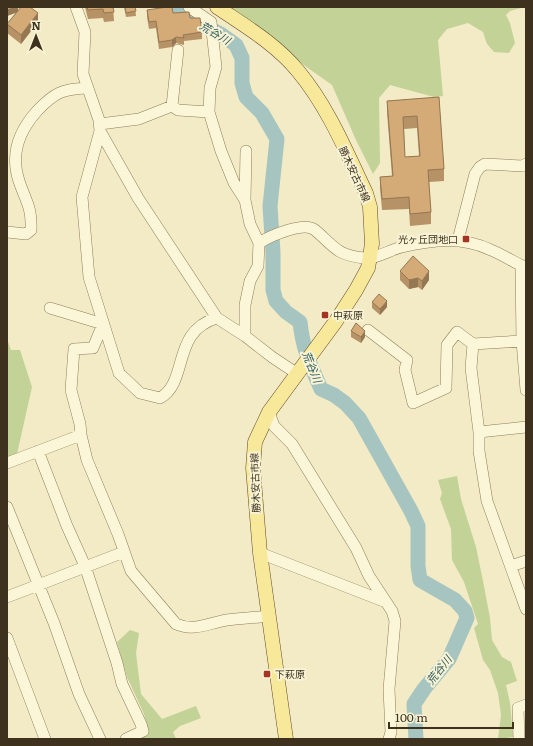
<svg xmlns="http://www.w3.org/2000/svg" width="533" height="746" viewBox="0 0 533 746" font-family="Literata,'Noto Sans JP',serif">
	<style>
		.green { fill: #c3d297 }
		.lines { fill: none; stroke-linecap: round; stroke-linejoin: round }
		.river { stroke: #a7c5c0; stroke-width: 15 }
		.minor-casing { stroke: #8f7d59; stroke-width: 12 }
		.major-casing { stroke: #5d4a2d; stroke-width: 15 }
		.minor { stroke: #fcf6d9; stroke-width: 11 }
		.major { stroke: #f8e89a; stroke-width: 14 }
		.wall { fill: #b69266; fill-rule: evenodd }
		.shaded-wall { fill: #947753 }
		.building { fill: #d4aa77; stroke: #947753; fill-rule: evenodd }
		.poi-dot { fill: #a43423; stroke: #f9f3d5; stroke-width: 1.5 }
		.labels { text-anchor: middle; stroke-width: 4; stroke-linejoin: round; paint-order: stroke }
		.street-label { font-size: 10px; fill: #3e321e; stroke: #f9f3d5 }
		.poi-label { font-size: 10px; fill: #3e321e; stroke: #f9f3d5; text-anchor: start }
		.water-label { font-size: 11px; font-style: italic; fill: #2c5b5f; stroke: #f9f3d5 }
	</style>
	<rect width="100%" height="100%" fill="#f2ebc5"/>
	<path class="green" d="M229,7H525L510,11L506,15L510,23L515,43L509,53L494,52L487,44L483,32L468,23L447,29L438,40L443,96L434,97L390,85L379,98L380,163L373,174L356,140L332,85L301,63L259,27Z
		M7,339L11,350H20L32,387L17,454L10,462L7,457Z
		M457,476L461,499L476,547L483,581L490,618L492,640L502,657L511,662L517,681L506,685L510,703L513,737L498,739L501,715L498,693L490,670L483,660L474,628L478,624L464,582L452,560L451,529L440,499L442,493L438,480Z
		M130,630L139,633L136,653L141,694L162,719L196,706L201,718L180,726L173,732L176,739H140L148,730L144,714L127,677L117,642Z"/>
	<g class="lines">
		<path class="river" d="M168,7L222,35L236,45L242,58V83L246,97L262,113L277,139L270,206L273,252V290L276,301L286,312L300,322C303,350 310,364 321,389L334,395L345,403L359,418L411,511L418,526V566L420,580L455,600L465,611L467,618L449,659L424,689L414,704L416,739"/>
		<g class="minor-casing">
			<path id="minor" d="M76,7L85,32L83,74L99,120L100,131L82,197L89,277L119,373L140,393L160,398C189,382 171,331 217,318
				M189,7L211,22L216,67L210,88L209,112L221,151L234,183L245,200L250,224L259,243L258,266L250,281L245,305V336
				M172,106L178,50
				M100,124L139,119L172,106L178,110L209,112
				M100,131L138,198L217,318L245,336L272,357L296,373
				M245,200L246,151
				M7,232L26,234L31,230C32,207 26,202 19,181C10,154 19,131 37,111C54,93 62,89 87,88
				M458,240L475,174L480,167L485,164L522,166L526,164
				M259,243C270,236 304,221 315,230C335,247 336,255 364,258C377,259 389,250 402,247C433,240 461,236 491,250C503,255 514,262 526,268
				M521,265L522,341L526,390
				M50,308L103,324L93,348L74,349L71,390L80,424L81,435
				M368,330L407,360L405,370L413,403L446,388L447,345L457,332L473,344
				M522,341L473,344L471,368L479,432V451L487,501L526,609
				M269,412L274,426L292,444L356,548L369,576L392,611L395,621L389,689L391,732L389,739
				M479,432L526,427
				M38,451L67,526L85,566L117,663L122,684L141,724L143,731L126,739
				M7,463L81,435L87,460L118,534L131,571L176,624C195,632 208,623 227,620C241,618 254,618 268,616
				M7,507L54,623L79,694L100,739
				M260,553L386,602
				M511,566L526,561
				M7,597L124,552
				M7,638L45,739
				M519,739L518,708L526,705"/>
		</g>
		<g class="major-casing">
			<path id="major" d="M217,7C245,26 276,44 298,71C328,107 346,151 366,193L370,207L372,244L368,268L356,290L336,321L269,412L255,442L253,468L260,553L286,739"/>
		</g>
		<use href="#minor" class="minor"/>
		<use href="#major" class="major"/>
	</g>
	<path class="wall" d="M7,7H18V11L38,22L21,44L7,33V24L17,12L7,16Z
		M85,7H113L114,21L104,22L103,18L88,19Z
		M124,7H135L136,16L126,17Z
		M147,10L173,13L190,18L202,32V39L184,41V45L176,43L172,47L159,49L156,28L149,29L147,17Z
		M439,97L444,169V181L429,182L431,212V224L410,226L409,209L382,210L380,188V177L392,176L387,112V101ZM417,128L419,156L405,157L404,129Z
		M400,271L429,280L422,290L418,287L409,289L400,280Z
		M372,302L387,307L380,315L372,308Z
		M351,331L365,337L361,343L351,337Z"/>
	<path class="shaded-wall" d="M15,7H18V12L7,16V10Z
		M38,13V22L21,44V35Z
		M176,37V43L172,47V40Z
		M429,271V280L422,290V281Z
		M418,278V287L409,289V280Z
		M387,301V307L380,315V309Z
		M365,331V337L361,343V337Z"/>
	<path class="building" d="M7,7H15L7,10Z
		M21,7H30L38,13L21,35L7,24Z
		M87,7H113L114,12L104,13L103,9L88,10Z
		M125,7H135L136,11L126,13Z
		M167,7H172L173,13L189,12L190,18H200L202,32L183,35L184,38L176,37L172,40L159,42L156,21L149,22L147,10Z
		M439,97L444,169L428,170L431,212L410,214L409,197L382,199L380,177L393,176L387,101ZM417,116L420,156L405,157L403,117Z
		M413,256L429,271L422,281L418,278L409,280L400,271Z
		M379,294L387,301L380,309L372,302Z
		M356,323L365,331L361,337L351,331Z"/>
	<g class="poi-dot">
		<rect x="462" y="235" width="8" height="8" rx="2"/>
		<rect x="321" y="311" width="8" height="8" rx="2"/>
		<rect x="263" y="670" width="8" height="8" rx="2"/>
	</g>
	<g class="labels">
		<g class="street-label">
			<text transform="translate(355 174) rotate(65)" y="4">勝木安古市線</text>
			<text transform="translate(255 483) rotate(-92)" y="4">勝木安古市線</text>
		</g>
		<g class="poi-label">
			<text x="458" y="243" text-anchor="end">光ヶ丘団地口</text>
			<text x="333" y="319">中萩原</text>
			<text x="275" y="678">下萩原</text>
		</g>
		<g class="water-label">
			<text transform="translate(215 33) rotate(31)" y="4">荒谷川</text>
			<text transform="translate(312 367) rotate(68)" y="4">荒谷川</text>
			<text transform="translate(439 670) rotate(-52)" y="4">荒谷川</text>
		</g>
	</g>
	<rect width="533" height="746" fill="none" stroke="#3e321e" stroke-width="16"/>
	<g transform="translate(36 36)" stroke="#f9f3d5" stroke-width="3" paint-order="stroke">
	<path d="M0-3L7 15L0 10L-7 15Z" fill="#3e321e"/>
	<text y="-6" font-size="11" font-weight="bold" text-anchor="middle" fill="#3e321e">N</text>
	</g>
	<path d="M389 722v6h124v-6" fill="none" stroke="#3e321e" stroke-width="2"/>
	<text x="395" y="722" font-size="12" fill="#3e321e" stroke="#f9f3d5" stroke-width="3" paint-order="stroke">100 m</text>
</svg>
